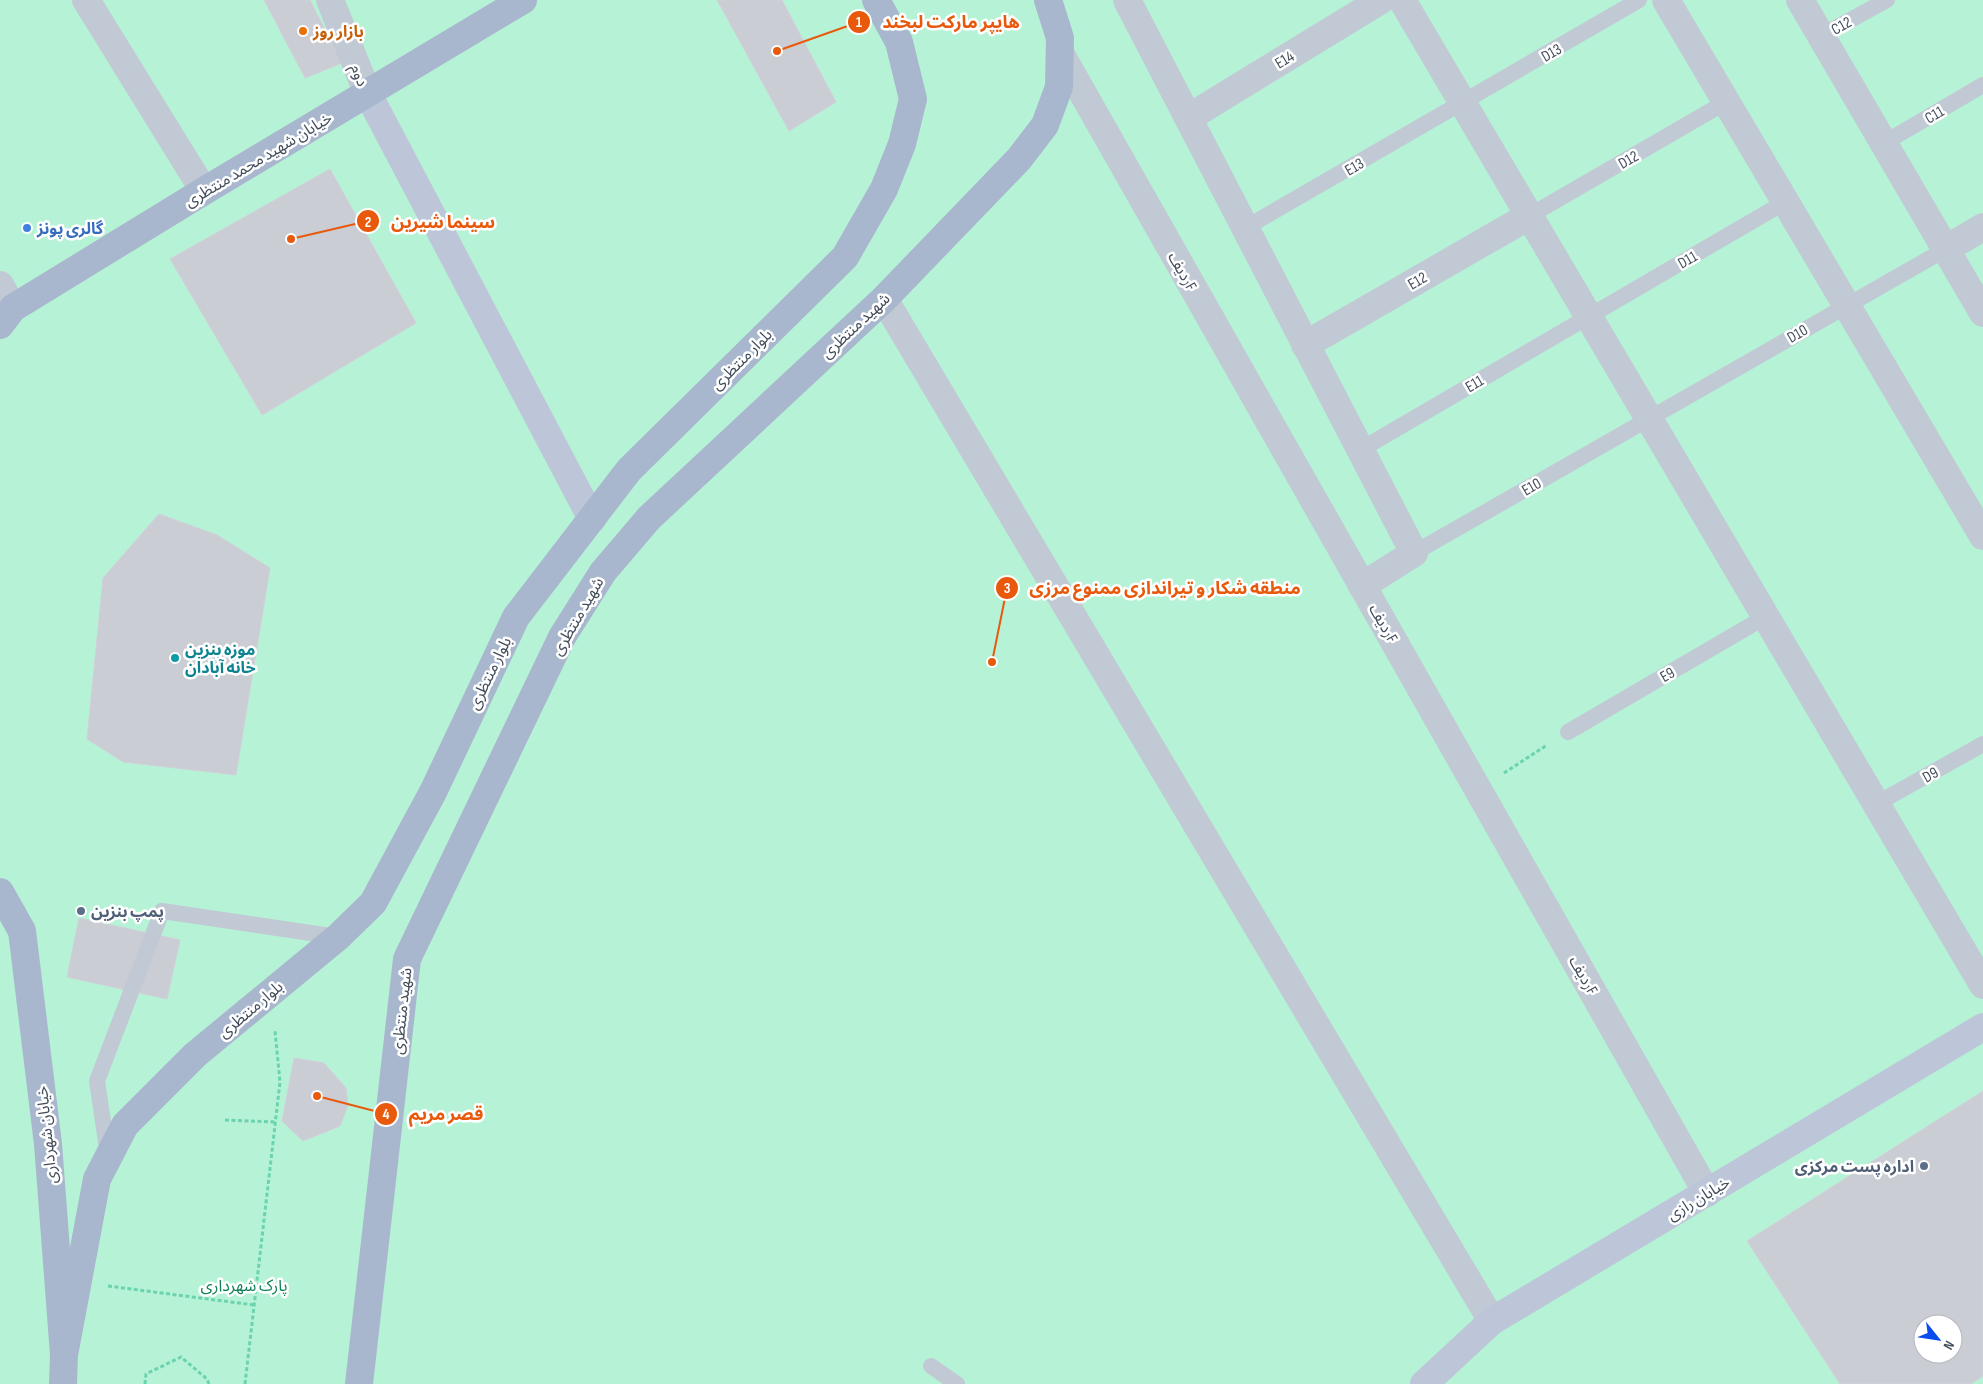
<svg xmlns="http://www.w3.org/2000/svg" width="1983" height="1384" viewBox="0 0 1983 1384" font-family="'Sofia Sans Condensed','Noto Sans Arabic',sans-serif">
	<style>
		.green { fill: #b6f2d6; fill-rule: evenodd }
		.building { fill: #cbcdd5; stroke: #d0d1d9; fill-rule: evenodd }
		.lines { fill: none; stroke-linecap: round; stroke-linejoin: round }
		.path { stroke: #6bd3ae; stroke-width: 3; stroke-dasharray: 4 2.5; stroke-linecap: butt }
		.lane { stroke: #c1c9d5; stroke-width: 16 }
		.street { stroke: #c1c9d5; stroke-width: 28 }
		.secondary { stroke: #bdc6d8; stroke-width: 28 }
		.primary { stroke: #a9b7ce; stroke-width: 28 }
		.food-dot { fill: #e8710a; stroke: #fff; stroke-width: 2 }
		.shop-dot { fill: #3f7fe0; stroke: #fff; stroke-width: 2 }
		.culture-dot { fill: #0f9aa8; stroke: #fff; stroke-width: 2 }
		.service-dot { fill: #5c6f8a; stroke: #fff; stroke-width: 2 }
		.labels { text-anchor: middle; stroke-width: 5; stroke-linejoin: round; paint-order: stroke }
		.street-label { font-size: 16px; fill: #434d5b; stroke: #fff }
		.food-label { font-size: 16px; font-weight: bold; fill: #c56008; stroke: #fff; text-anchor: start }
		.shop-label { font-size: 16px; font-weight: bold; fill: #366cbe; stroke: #fff; text-anchor: start }
		.culture-label { font-size: 16px; font-weight: bold; fill: #0d838f; stroke: #fff; text-anchor: start }
		.service-label { font-size: 16px; font-weight: bold; fill: #4e5e75; stroke: #fff; text-anchor: start }
		.park-label { font-size: 16px; fill: #0f8259; stroke: #fff }
		.leader { fill: none; stroke: #e8590c; stroke-width: 2 }
		.callout-dot { fill: #e8590c; stroke: #fff; stroke-width: 2 }
		.mark-label { font-size: 15px; text-anchor: middle; font-weight: bold; fill: #fff }
		.callout-label { font-size: 18px; text-anchor: middle; font-weight: bold; fill: #e8590c; stroke: #fff; stroke-width: 5; stroke-linejoin: round; paint-order: stroke }
	</style>
	<rect width="100%" height="100%" fill="#f0edec"/>
	<path class="green" d="M0,0H1983V1384H0ZM1923,1324H1953V1354H1923Z"/>
	<path class="building" d="M264,0H310L342,63L305,78Z
		M717,0H782L836,102L789,131Z
		M330,169L416,323L262,415L170,259Z
		M159,514L217,535L270,568L236,775L123,762L87,739L103,578Z
		M79,918L180,940L167,999L67,977Z
		M294,1058L324,1063L346,1088L348,1105L340,1126L303,1141L282,1121Z
		M1983,1091V1376L1971,1384H1840L1747,1241ZM1923,1324H1953V1354H1923Z"/>
	<g class="lines">
		<path class="path" d="M1504,773L1547,745
			M225,1120L275,1122
			M108,1286L254,1305
			M145,1384L146,1374L181,1357L207,1379L209,1384
			M245,1384L280,1082L275,1031"/>
		<path class="lane" d="M1821,36L1887,0
			M1884,143L1983,85
			M1529,216L1726,102
			M1245,228L1639,0
			M1360,450L1785,202
			M1414,553L1946,249
			M1568,732L1765,617
			M1876,804L1983,744
			M108,1155L97,1081L162,911L338,937
			M931,1366L957,1384"/>
		<path class="street" d="M86,0L204,191
			M330,0L368,94
			M1127,0L1414,553L1362,586
			M1402,0L1983,985
			M1666,0L1983,536
			M1800,0L1983,313
			M1060,53L1707,1193
			M1188,118L1381,0
			M1946,249L1983,227
			M0,285L13,308
			M884,299L1492,1321
			M1305,345L1529,216"/>
		<path class="secondary" d="M368,94L592,519
			M1424,1384L1492,1321L1983,1027"/>
		<path class="primary" d="M0,325L13,308L204,191L523,0
			M0,892L22,931L48,1144L64,1355L63,1384
			M64,1355L97,1179L125,1125L195,1055L338,937L373,903L433,792L516,617L629,470L845,257L884,189L902,144L913,99L899,42L876,0
			M359,1384L407,959L562,637L603,572L649,518L884,299L1019,159L1045,125L1059,87L1060,38L1048,0"/>
	</g>
	<circle class="food-dot" cx="303" cy="31" r="5"/>
	<circle class="shop-dot" cx="27" cy="228" r="5"/>
	<circle class="culture-dot" cx="175" cy="658" r="5"/>
	<g class="service-dot">
		<circle cx="81" cy="911" r="5"/>
		<circle cx="1924" cy="1166" r="5"/>
	</g>
	<g class="labels">
		<g class="street-label">
			<text transform="translate(1841 25) rotate(-29)" y="6">C12</text>
			<text transform="translate(1551 52) rotate(-30)" y="6">D13</text>
			<text transform="translate(1284 59) rotate(-31)" y="6">E14</text>
			<text transform="translate(360 75) rotate(68)" y="6">دوم</text>
			<text transform="translate(1934 114) rotate(-30)" y="6">C11</text>
			<text transform="translate(258 159) rotate(-31)" y="6">خیابان شهید محمد منتظری</text>
			<text transform="translate(1628 159) rotate(-30)" y="6">D12</text>
			<text transform="translate(1354 166) rotate(-30)" y="6">E13</text>
			<text transform="translate(1687 259) rotate(-30)" y="6">D11</text>
			<text transform="translate(1183 271) rotate(60)" y="6">ردیفF</text>
			<text transform="translate(1417 280) rotate(-30)" y="6">E12</text>
			<text transform="translate(855 325) rotate(-43)" y="6">شهید منتظری</text>
			<text transform="translate(1797 333) rotate(-30)" y="6">D10</text>
			<text transform="translate(741 359) rotate(-45)" y="6">بلوار منتظری</text>
			<text transform="translate(1474 383) rotate(-30)" y="6">E11</text>
			<text transform="translate(1531 486) rotate(-30)" y="6">E10</text>
			<text transform="translate(577 616) rotate(-60)" y="6">شهید منتظری</text>
			<text transform="translate(1384 623) rotate(60)" y="6">ردیفF</text>
			<text transform="translate(489 673) rotate(-64)" y="6">بلوار منتظری</text>
			<text transform="translate(1667 674) rotate(-30)" y="6">E9</text>
			<text transform="translate(1930 774) rotate(-29)" y="6">D9</text>
			<text transform="translate(1584 975) rotate(60)" y="6">ردیفF</text>
			<text transform="translate(250 1009) rotate(-40)" y="6">بلوار منتظری</text>
			<text transform="translate(401 1011) rotate(-84)" y="6">شهید منتظری</text>
			<text transform="translate(46 1135) rotate(-96)" y="6">خیابان شهرداری</text>
			<text transform="translate(1698 1198) rotate(-31)" y="6">خیابان رازی</text>
		</g>
		<g class="food-label">
			<text x="313" y="37">بازار روز</text>
		</g>
		<g class="shop-label">
			<text x="37" y="234">گالری پونز</text>
		</g>
		<g class="culture-label">
			<text x="185" y="655">موزه بنزین<tspan x="185" dy="18">خانه آبادان</tspan></text>
		</g>
		<g class="service-label">
			<text x="91" y="917">پمپ بنزین</text>
			<text x="1914" y="1172" text-anchor="end">اداره پست مرکزی</text>
		</g>
		<g class="park-label">
			<text x="244" y="1291">پارک شهرداری</text>
		</g>
	</g>
	<path class="leader" d="M777 51L859 22M291 239L368 221M992 662L1007 588M317 1096L386 1114"/>
	<g class="callout-dot">
		<circle cx="777" cy="51" r="5"/>
		<circle cx="291" cy="239" r="5"/>
		<circle cx="992" cy="662" r="5"/>
		<circle cx="317" cy="1096" r="5"/>
		<circle cx="859" cy="22" r="12"/>
		<circle cx="368" cy="221" r="12"/>
		<circle cx="1007" cy="588" r="12"/>
		<circle cx="386" cy="1114" r="12"/>
	</g>
	<g class="mark-label">
		<text x="859" y="27">1</text>
		<text x="368" y="227">2</text>
		<text x="1007" y="593">3</text>
		<text x="386" y="1119">4</text>
	</g>
	<g class="callout-label">
		<text x="951" y="28">هایپر مارکت لبخند</text>
		<text x="443" y="228">سینما شیرین</text>
		<text x="1165" y="594">منطقه شکار و تیراندازی ممنوع مرزی</text>
		<text x="446" y="1120">قصر مریم</text>
	</g>
	<g transform="translate(1938 1339) rotate(120)"><circle r="24" fill="#ffffff" stroke="#b4b8bd"/>
	<path d="M0-4L9 19L0 12L-9 19Z" fill="#0a4cec"/>
	<text y="-8" font-size="14" font-weight="bold" text-anchor="middle" fill="#434d5b">N</text>
	</g>
</svg>
